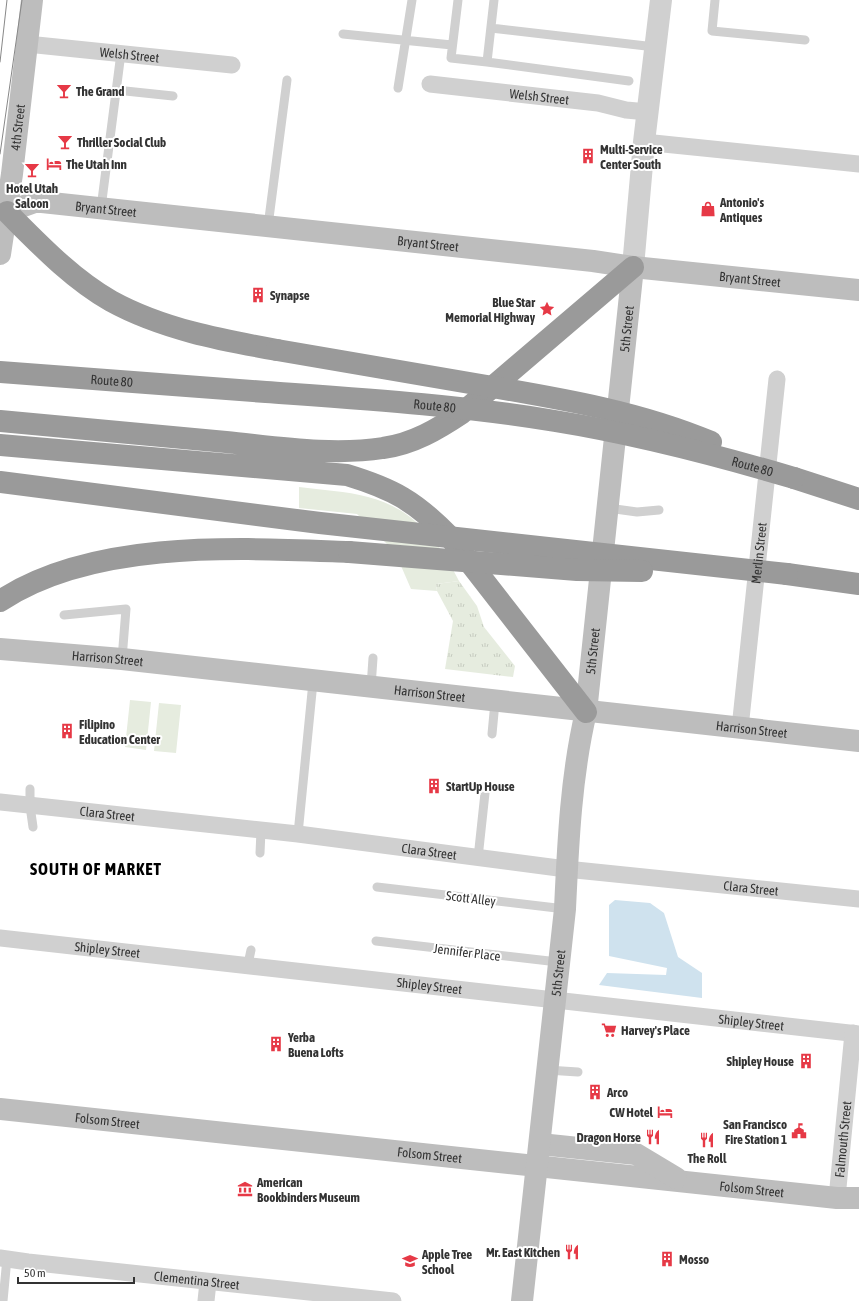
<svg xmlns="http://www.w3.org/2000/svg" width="859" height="1301" viewBox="0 0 859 1301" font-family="'Asap Condensed',sans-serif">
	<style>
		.green { fill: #e6ecdf }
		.park { fill: url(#park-tufts) }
		.water { fill: #cfe2ee }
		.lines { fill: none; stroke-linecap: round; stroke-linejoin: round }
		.service { stroke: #d0d0d0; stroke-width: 9 }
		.minor { stroke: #d0d0d0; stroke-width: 17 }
		.tertiary { stroke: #d0d0d0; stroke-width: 22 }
		.secondary { stroke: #bdbdbd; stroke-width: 22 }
		.motorway { stroke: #9a9a9a; stroke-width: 22 }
		.tram { stroke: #888; stroke-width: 1 }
		.motorway-bridge { stroke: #9a9a9a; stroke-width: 22 }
		.labels { text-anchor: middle; stroke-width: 4; stroke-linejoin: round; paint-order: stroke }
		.street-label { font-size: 13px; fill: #333; stroke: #fff }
		.poi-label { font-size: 13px; font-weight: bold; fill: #333; stroke: #fff; text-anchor: start }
		.district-label { font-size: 17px; font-weight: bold; letter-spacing: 1px; fill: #000; stroke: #fff }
	</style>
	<defs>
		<pattern id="park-tufts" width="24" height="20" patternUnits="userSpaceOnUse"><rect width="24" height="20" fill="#e6ecdf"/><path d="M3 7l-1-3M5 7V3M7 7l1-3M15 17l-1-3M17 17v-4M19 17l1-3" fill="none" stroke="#c6cbc0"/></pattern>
	</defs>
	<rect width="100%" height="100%" fill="#fff"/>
	<path class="green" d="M299,487C322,490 346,491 368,497C413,508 440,542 459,581L436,584L437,591L411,589L395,552L357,514L299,508Z
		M130,700L151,702L146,750L125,747Z
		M159,703L181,705L176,753L154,751Z"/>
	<path class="park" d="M459,581L477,606L484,627L515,666L513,677L445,669L453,621L437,591L436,584Z"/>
	<path class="water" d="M615,900L650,903L664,913L678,957L702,973V998L599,985L607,973L666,975L667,968L609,956V905Z"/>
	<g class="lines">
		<path class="service" d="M458,0L451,58L487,62
			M494,0L487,62L629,81
			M715,0L712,31L805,40
			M491,28L655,47
			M343,34L452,45
			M398,88L412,0
			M116,90L173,96
			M101,208L121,53
			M268,226L287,80
			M608,508L637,512L659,510
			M64,615L126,609L122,659
			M371,687L373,658
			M492,734L495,702
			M30,789V806L33,827
			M298,834L313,682
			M260,853L261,831
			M478,858L485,793
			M377,887L565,909
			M376,941L558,962
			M248,964L251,950
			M547,1070L578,1072
			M3,1301L7,1258"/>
		<g class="minor">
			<path id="s1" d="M27,44L232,65"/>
			<path id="s2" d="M430,84L598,103L626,110L648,112"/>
			<path d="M644,142L859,164"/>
			<path id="s3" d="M740,728L777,379"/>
			<path id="s4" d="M0,802L298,834L566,869L859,899"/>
			<path id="s5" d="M0,938C287,968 573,1003 859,1034"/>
			<path id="s6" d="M837,1198L853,1033"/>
			<path id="s7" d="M0,1258L28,1262L393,1301"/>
			<path d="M206,1301L208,1282"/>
		</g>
		<path class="tertiary" d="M633,267L644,142L661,0"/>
		<g class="secondary">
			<path id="s8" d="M7,212L35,202H42L593,261L633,267L859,290"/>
			<path id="s9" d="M0,254L12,174L32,0"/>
			<path id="s10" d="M0,649L122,659L859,741"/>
			<path id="s11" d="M0,1109L837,1198H859"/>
			<path d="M540,1144L636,1154L676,1178"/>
			<path id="s12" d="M522,1301L565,909C568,844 571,775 586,712L633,267"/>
		</g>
		<path class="motorway" d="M7,212C39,244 71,278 111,301C162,329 221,340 277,350
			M0,421C75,428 151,435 226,442C277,447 332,456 383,448C413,444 438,429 462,413L633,267
			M0,445L347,475C393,489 415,501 449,536L586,712
			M794,478L859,499
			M787,574L859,584
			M0,601C94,539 240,548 349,552"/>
		<path class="tram" d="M0,62L7,0
			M0,154L22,0"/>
		<g class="motorway-bridge">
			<path d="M277,350C347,362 417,374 487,386C563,399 640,412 711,442"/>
			<path id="s13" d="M0,372C89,379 177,385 266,392C363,399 459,405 555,421C636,434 716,455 794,478"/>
			<path d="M0,482L320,523L787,574"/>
			<path d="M349,552L577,570L642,571"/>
		</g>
	</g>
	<defs>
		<g id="bar-bare" transform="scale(1.2)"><path d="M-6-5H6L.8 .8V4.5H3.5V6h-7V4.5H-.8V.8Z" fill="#e63946" stroke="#fff" stroke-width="2.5" paint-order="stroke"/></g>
		<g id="building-bare" transform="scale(1.2)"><path d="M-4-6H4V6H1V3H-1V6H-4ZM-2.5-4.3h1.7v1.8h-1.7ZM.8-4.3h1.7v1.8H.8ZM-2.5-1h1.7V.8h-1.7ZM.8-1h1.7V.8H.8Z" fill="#e63946" stroke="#fff" stroke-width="2.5" paint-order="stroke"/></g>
		<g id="hotel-bare" transform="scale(1.2)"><path d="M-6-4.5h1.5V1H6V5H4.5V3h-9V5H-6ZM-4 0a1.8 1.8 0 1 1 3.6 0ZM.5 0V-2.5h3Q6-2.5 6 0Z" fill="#e63946" stroke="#fff" stroke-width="2.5" paint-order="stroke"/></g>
		<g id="shop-bare" transform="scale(1.2)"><path d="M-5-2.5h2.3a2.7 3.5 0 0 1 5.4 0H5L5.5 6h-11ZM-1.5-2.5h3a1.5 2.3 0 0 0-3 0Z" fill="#e63946" stroke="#fff" stroke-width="2.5" paint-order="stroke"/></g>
		<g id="sight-bare" transform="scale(1.2)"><path d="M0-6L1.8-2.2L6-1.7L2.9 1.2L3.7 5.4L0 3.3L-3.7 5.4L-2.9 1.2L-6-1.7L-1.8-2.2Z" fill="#e63946" stroke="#fff" stroke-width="2.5" paint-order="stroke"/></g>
		<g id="supermarket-bare" transform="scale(1.2)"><path d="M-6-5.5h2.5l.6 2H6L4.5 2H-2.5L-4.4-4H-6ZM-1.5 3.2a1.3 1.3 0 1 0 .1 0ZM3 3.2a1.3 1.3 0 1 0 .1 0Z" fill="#e63946" stroke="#fff" stroke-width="2.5" paint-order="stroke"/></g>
		<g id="civic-bare" transform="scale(1.2)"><path d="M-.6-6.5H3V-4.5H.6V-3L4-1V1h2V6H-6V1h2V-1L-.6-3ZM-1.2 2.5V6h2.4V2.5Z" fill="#e63946" stroke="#fff" stroke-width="2.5" paint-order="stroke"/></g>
		<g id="restaurant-bare" transform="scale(1.2)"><path d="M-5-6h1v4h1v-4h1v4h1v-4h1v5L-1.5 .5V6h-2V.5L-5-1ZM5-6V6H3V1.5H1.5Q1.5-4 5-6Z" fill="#e63946" stroke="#fff" stroke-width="2.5" paint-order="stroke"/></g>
		<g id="museum-bare" transform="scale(1.2)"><path d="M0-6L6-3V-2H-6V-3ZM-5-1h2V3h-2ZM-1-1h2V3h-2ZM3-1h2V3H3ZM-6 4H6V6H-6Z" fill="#e63946" stroke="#fff" stroke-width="2.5" paint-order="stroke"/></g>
		<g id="school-bare" transform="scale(1.2)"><path d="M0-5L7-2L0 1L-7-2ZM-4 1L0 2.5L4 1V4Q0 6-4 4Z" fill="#e63946" stroke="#fff" stroke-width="2.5" paint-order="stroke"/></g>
	</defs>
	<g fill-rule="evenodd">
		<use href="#bar-bare" x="64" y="91"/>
		<use href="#bar-bare" x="65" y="142"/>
		<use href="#building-bare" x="588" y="156"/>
		<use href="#hotel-bare" x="54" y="164"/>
		<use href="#bar-bare" x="32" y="170"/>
		<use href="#shop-bare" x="708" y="209"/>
		<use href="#building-bare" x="258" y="295"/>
		<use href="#sight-bare" x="547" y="309"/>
		<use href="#building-bare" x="67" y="731"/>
		<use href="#building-bare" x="434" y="786"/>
		<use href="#supermarket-bare" x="609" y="1030"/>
		<use href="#building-bare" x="276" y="1044"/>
		<use href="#building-bare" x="806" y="1061"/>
		<use href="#building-bare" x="595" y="1092"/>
		<use href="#hotel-bare" x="665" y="1112"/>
		<use href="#civic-bare" x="799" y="1131"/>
		<use href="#restaurant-bare" x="653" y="1137"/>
		<use href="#restaurant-bare" x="707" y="1140"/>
		<use href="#museum-bare" x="245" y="1189"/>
		<use href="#restaurant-bare" x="572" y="1252"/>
		<use href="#building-bare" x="667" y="1259"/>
		<use href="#school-bare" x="410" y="1261"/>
	</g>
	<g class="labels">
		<g class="street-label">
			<text dy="5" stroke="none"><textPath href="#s1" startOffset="103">Welsh Street</textPath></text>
			<text dy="5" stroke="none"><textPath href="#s2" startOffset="110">Welsh Street</textPath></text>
			<text dy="5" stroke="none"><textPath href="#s9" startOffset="128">4th Street</textPath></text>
			<text dy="5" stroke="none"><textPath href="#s8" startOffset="101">Bryant Street</textPath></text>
			<text dy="5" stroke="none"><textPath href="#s8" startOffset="425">Bryant Street</textPath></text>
			<text dy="5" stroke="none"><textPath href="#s8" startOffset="749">Bryant Street</textPath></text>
			<text dy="5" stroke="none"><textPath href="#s12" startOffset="978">5th Street</textPath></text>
			<text dy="5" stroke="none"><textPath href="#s13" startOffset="112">Route 80</textPath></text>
			<text dy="5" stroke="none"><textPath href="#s13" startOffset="436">Route 80</textPath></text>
			<text dy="5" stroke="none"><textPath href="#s13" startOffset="760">Route 80</textPath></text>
			<text dy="5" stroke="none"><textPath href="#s3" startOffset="176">Merlin Street</textPath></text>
			<text dy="5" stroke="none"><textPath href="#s12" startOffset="654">5th Street</textPath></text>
			<text dy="5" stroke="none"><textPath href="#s10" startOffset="108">Harrison Street</textPath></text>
			<text dy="5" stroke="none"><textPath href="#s10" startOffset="432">Harrison Street</textPath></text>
			<text dy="5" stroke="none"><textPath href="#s10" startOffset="756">Harrison Street</textPath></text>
			<text dy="5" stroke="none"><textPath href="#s4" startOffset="108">Clara Street</textPath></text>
			<text dy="5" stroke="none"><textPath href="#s4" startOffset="432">Clara Street</textPath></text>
			<text dy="5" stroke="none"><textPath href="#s4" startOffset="756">Clara Street</textPath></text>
			<text transform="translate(471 898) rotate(7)" y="5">Scott Alley</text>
			<text dy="5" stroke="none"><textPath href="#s5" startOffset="108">Shipley Street</textPath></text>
			<text transform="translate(467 952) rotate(7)" y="5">Jennifer Place</text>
			<text dy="5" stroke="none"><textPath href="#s12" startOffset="330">5th Street</textPath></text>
			<text dy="5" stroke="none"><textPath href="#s5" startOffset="432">Shipley Street</textPath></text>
			<text dy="5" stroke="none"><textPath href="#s5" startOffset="756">Shipley Street</textPath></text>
			<text dy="5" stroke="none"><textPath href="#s11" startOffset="108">Folsom Street</textPath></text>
			<text dy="5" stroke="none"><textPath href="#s6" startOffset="59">Falmouth Street</textPath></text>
			<text dy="5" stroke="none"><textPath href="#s11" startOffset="432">Folsom Street</textPath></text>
			<text dy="5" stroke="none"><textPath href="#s11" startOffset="756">Folsom Street</textPath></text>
			<text dy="5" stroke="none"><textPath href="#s7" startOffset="198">Clementina Street</textPath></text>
		</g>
		<g class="poi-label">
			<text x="76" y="96">The Grand</text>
			<text x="77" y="147">Thriller Social Club</text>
			<text x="600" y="154">Multi-Service<tspan x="600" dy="15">Center South</tspan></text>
			<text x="66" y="169">The Utah Inn</text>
			<text x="32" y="193" text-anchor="middle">Hotel Utah<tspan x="32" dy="15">Saloon</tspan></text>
			<text x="720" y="207">Antonio's<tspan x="720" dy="15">Antiques</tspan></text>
			<text x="270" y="300">Synapse</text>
			<text x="535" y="307" text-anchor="end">Blue Star<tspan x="535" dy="15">Memorial Highway</tspan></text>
			<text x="79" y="729">Filipino<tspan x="79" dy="15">Education Center</tspan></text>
			<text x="446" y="791">StartUp House</text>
			<text x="621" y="1035">Harvey's Place</text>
			<text x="288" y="1042">Yerba<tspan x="288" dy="15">Buena Lofts</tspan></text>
			<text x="794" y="1066" text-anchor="end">Shipley House</text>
			<text x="607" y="1097">Arco</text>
			<text x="653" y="1117" text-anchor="end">CW Hotel</text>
			<text x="787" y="1129" text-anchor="end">San Francisco<tspan x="787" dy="15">Fire Station 1</tspan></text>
			<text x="641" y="1142" text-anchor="end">Dragon Horse</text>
			<text x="707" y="1163" text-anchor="middle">The Roll</text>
			<text x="257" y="1187">American<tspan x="257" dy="15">Bookbinders Museum</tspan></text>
			<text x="560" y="1257" text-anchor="end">Mr. East Kitchen</text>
			<text x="422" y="1259">Apple Tree<tspan x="422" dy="15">School</tspan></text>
			<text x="679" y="1264">Mosso</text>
		</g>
		<g class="district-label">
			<text x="96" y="875">SOUTH OF MARKET</text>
		</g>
	</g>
	<path d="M18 1277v6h116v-6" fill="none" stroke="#333333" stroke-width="2"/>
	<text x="24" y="1277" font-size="12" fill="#333333" stroke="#ffffff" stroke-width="3" paint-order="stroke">50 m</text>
</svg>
